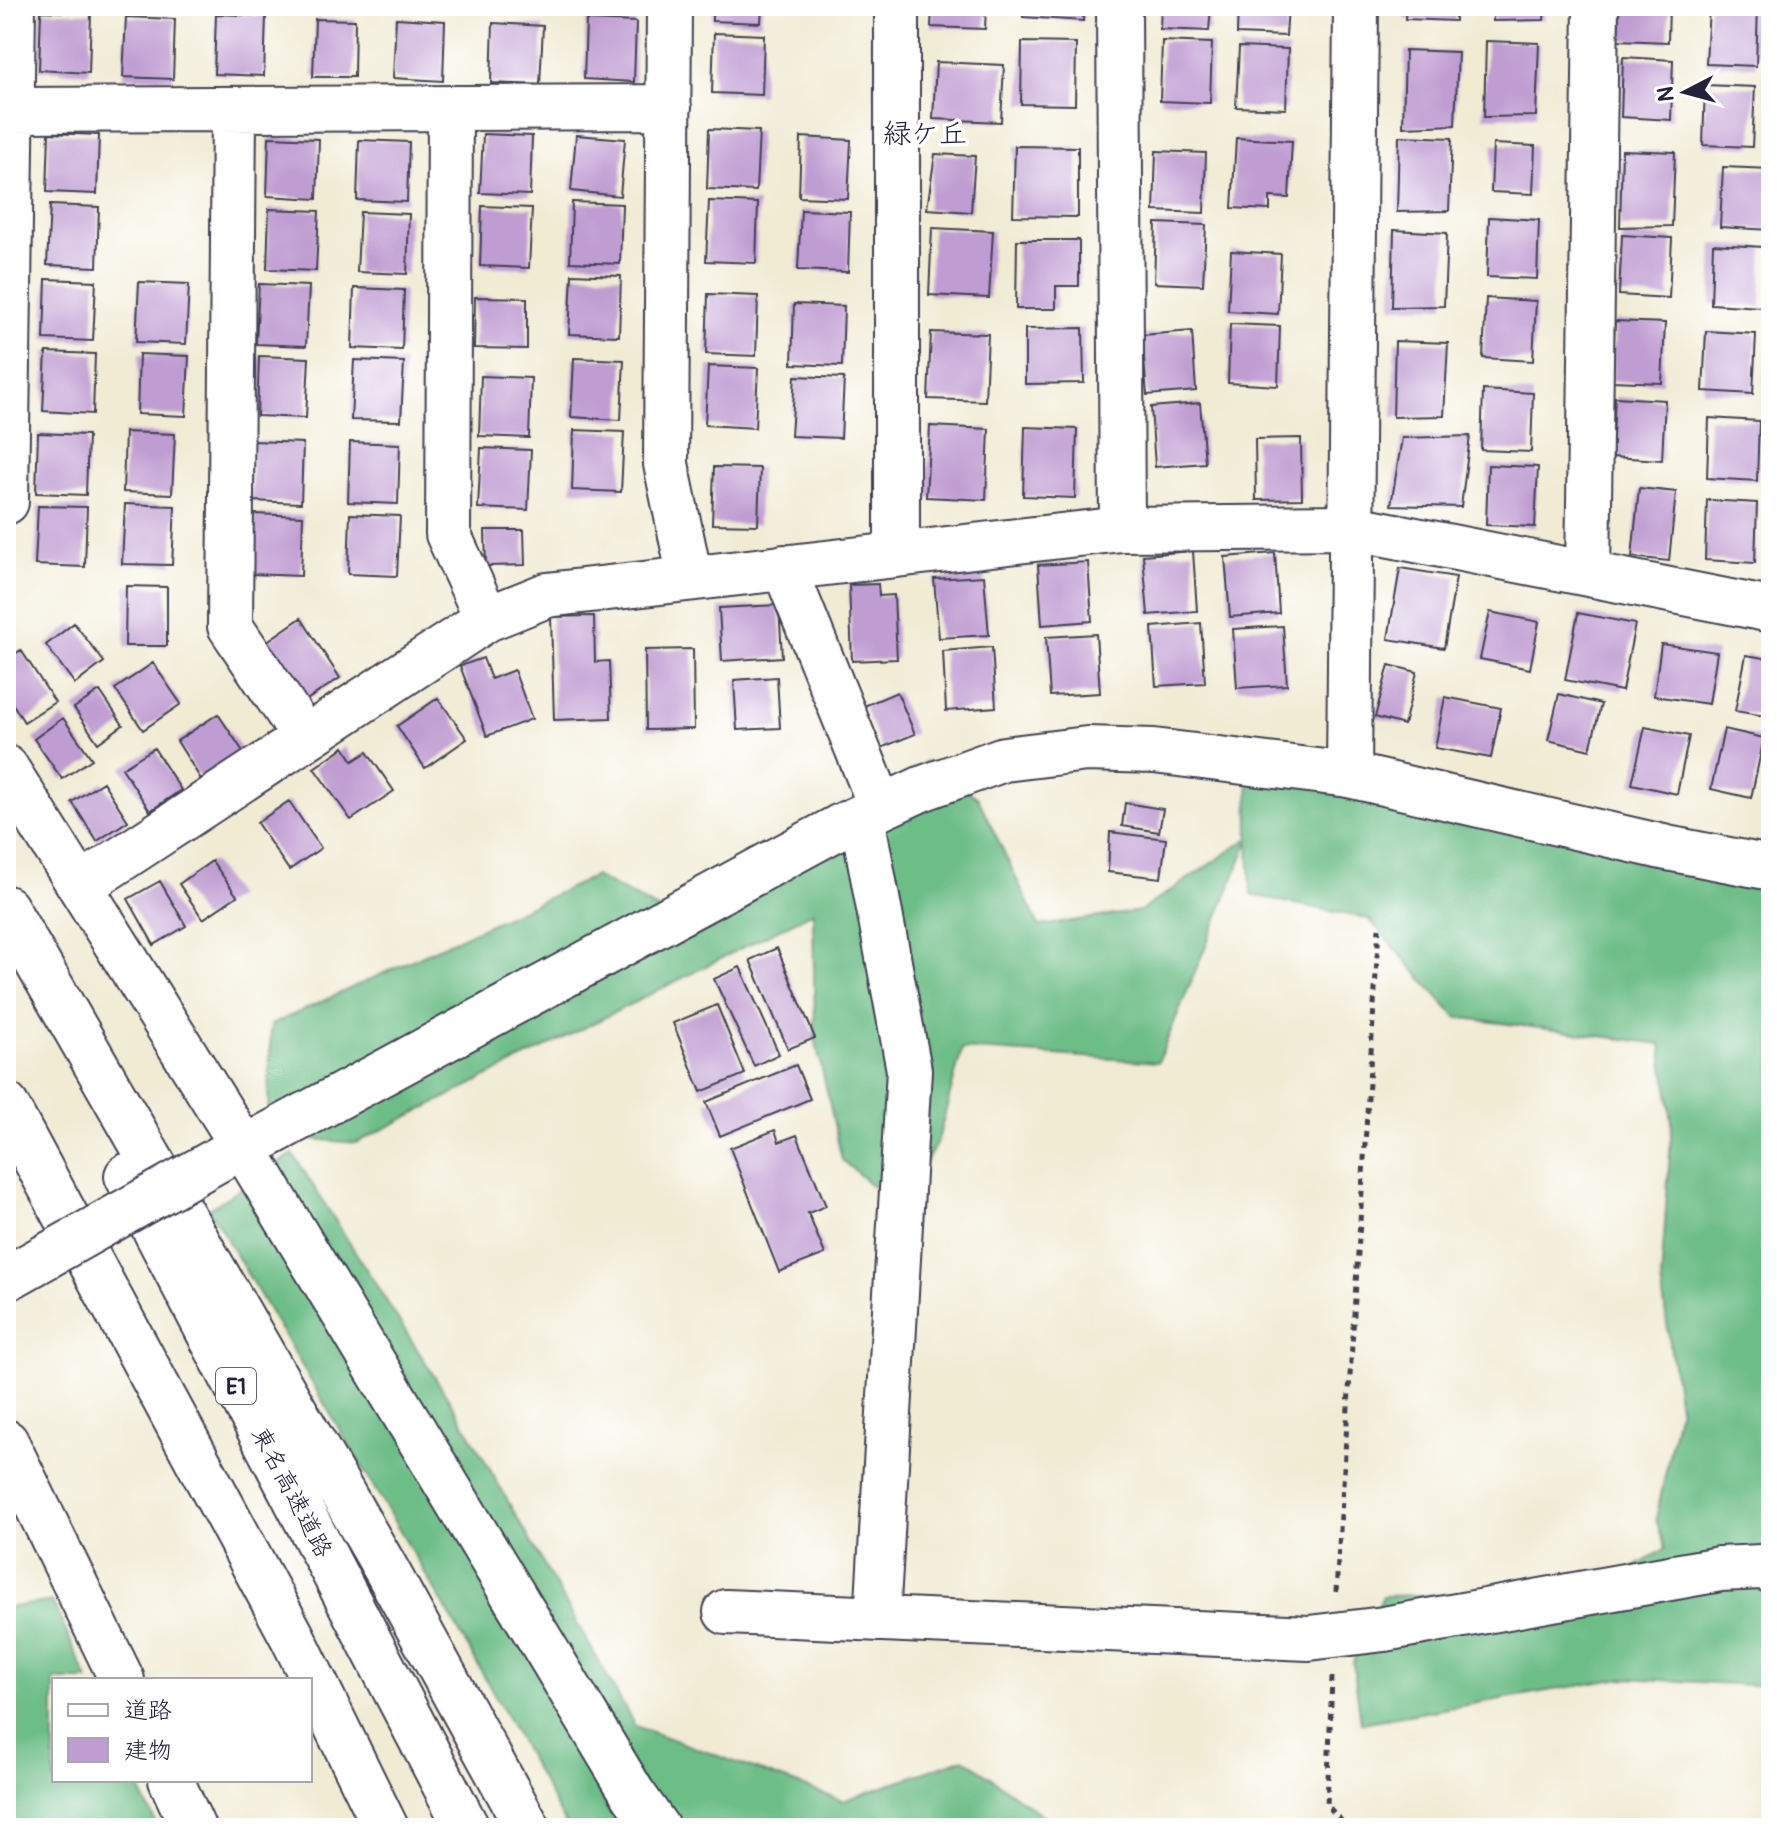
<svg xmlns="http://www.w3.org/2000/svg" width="1777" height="1834" viewBox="0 0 1777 1834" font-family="Pangolin,'Klee One',sans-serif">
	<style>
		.forest { fill: #6dbd87; stroke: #487061; stroke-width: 2 }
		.building { fill: #bf9cd2 }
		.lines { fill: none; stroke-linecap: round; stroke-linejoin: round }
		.street-casing { stroke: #414052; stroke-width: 48 }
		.secondary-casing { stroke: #414052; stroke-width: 48 }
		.highway-casing { stroke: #414052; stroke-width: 48 }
		.path { stroke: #414052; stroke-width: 5; stroke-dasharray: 6 6; stroke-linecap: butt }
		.street { stroke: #fff; stroke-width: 44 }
		.secondary { stroke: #fff; stroke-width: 44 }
		.highway { stroke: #fff; stroke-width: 44 }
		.secondary-bridge-casing { stroke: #414052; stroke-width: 48; stroke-linecap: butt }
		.secondary-bridge { stroke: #fff; stroke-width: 44 }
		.labels { text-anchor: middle; stroke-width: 7; stroke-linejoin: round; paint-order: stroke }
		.shield { fill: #fff; stroke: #646476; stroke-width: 2 }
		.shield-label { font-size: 22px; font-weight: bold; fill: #22223b }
		.street-label { font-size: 24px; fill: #22223b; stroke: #fff }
		.quarter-label { font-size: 28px; fill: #22223b; stroke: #fff }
	</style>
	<rect width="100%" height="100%" fill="#fff"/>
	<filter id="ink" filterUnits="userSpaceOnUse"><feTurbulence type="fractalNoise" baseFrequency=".0125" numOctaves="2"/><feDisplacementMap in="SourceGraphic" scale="16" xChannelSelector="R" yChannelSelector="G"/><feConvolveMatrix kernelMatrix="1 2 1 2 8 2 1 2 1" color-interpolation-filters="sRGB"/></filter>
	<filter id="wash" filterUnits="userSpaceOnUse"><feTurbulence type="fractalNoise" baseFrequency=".006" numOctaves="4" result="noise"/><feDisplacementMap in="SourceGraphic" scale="32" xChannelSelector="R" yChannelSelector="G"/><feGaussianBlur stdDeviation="1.8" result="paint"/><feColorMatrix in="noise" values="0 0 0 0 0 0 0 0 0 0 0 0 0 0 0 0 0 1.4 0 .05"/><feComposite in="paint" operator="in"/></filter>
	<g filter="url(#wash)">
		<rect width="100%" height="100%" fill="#f1ebd4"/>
		<path class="forest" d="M927,761L978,798L1039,926L1140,911L1249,838L1248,763L1771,858V1686L1623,1678L1361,1723L1353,1662L1383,1596L1594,1591L1665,1549L1656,1519L1679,1407L1661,1281L1672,1122L1661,1044L1456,1017L1369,919L1251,895L1249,840L1158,1062L962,1049L938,1140L901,1210L842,1160L815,1038L813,912L356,1143L267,1135L271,1025L595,876L673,917Z
			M293,1154L462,1420L635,1726L843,1801L964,1758L1060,1828H568L455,1624L209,1209Z
			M52,1601L88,1680H54V1780H135L158,1828H6V1608Z"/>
		<g id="blocks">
			<path class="building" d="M491,6H541L540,13L491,12Z
				M712,6H762L761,23L712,21Z
				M932,6H986L985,29L931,27Z
				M1023,6H1084L1083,21L1023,17Z
				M1161,6H1211L1209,31L1160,29Z
				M1238,6H1288L1286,36L1237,34Z
				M1406,6H1455V21L1405,19Z
				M1493,6H1545L1544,20L1493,21Z
				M1619,6H1669L1668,42L1618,40Z
				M1709,6H1758L1756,66L1706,64Z
				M41,11L91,13L89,73L39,70Z
				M216,14L266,16L264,76L214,74Z
				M126,17L175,19L173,79L123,77Z
				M396,18L445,21L443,81L393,78Z
				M315,19L355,20L354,77H313Z
				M586,20L636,22L634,82L584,79Z
				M493,23L543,26L540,85L491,83Z
				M714,33L764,35L762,95L712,93Z
				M1162,41L1212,43L1210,103L1160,101Z
				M1486,41L1539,43L1536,116L1484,117Z
				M1022,42L1076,43L1075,105L1021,104Z
				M1239,47L1288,49L1286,109L1236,107Z
				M1405,50L1458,52L1455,125L1403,127Z
				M1623,57L1673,60L1671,120L1621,117Z
				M936,62L1004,65L1001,122L933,119Z
				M1705,85L1755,87L1752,147L1703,145Z
				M709,129L759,131L756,191L707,189Z
				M49,133L99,135L97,194L47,192Z
				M483,134L532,136L530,195L480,193Z
				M576,135L625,139L620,196L571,191Z
				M1399,136L1452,138L1449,211L1397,212Z
				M269,137L319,139L317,199L267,196Z
				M801,137L851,140L848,199L799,197Z
				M1236,138L1292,141L1289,198L1270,197V210L1232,208Z
				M359,140L409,142L407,202L357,200Z
				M1493,144L1535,146L1533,194L1491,192Z
				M1015,146L1078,147V217L1013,216Z
				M1622,150L1675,152L1672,226L1620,227Z
				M1156,151L1206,153L1204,213L1154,211Z
				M935,154L975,156L971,212L927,209Z
				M1723,167L1771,169L1770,230L1720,227Z
				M709,201L758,203L756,263L706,261Z
				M572,202L622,204L620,264L570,262Z
				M50,205L99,207L97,267L47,265Z
				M482,206L532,208L529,268L480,266Z
				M269,209L319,211L316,271L267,269Z
				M801,210L850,212L848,272L798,270Z
				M360,212L409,214L407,274L357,272Z
				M1489,217L1539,220L1537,279L1487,277Z
				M1156,223L1206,225L1203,285L1154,283Z
				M932,228L993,231L989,298L929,295Z
				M1394,230L1447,233L1444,306L1392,307Z
				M1622,235L1672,238L1669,298L1619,295Z
				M1017,240H1079V286H1056V309H1016Z
				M1713,244L1763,247L1761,307L1711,304Z
				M1231,251L1281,254L1278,314L1228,311Z
				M572,274L621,276L619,336L569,334Z
				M46,279L96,281L93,341L44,339Z
				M139,282L189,284L186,344L136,342Z
				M259,284L309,286L306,346L256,344Z
				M354,288L404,290L402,350L352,348Z
				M708,294L758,296L756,356L706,354Z
				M475,297L527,298V349L474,348Z
				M1486,298L1536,301L1533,361L1483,358Z
				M794,304L844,306L842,366L792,364Z
				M1615,321L1665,323L1662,383L1612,381Z
				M1230,324L1280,326L1278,386L1228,383Z
				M1083,328L1084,383L1025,384V329Z
				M1192,331L1196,391L1147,395L1142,335Z
				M1706,331L1756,334L1753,394L1703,391Z
				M931,332L988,334L985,401L928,399Z
				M1395,341L1448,343L1444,416L1393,417Z
				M46,352L95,354L93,414L43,411Z
				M139,354L189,356L186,416L137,414Z
				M259,356L309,358L306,418L257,416Z
				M574,358L624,360L621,420L571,417Z
				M354,360L404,362L401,421L351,420Z
				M708,366L758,368L755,428L705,425Z
				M481,376L531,378L529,438L479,436Z
				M795,376L844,378L841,438L791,436Z
				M1483,390L1533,393L1531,452L1481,450Z
				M1615,397L1665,400L1662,460L1612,457Z
				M1200,403L1205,463L1155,467L1151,407Z
				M1709,418L1759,421L1757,481L1707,478Z
				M930,426L989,429L986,500L926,497Z
				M1025,427L1077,429L1075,498L1023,496Z
				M574,430L624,432L621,492L572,490Z
				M125,432L175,434L172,494L123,492Z
				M38,433L88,435L86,495L36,493Z
				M1470,436L1461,507L1391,505L1402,438Z
				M1301,438L1302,499L1256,500L1255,439Z
				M253,441L303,443L301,503L251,501Z
				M350,442L400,444L398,504L348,502Z
				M481,448L531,450L528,510L478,508Z
				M1488,465L1538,467L1535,527L1486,525Z
				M714,467L760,468L758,525L712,524Z
				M1639,488L1676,492L1669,561L1632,557Z
				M1707,500L1757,503L1755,563L1705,560Z
				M125,504L175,506L172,565L122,564Z
				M38,506L87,507L85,567L35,565Z
				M253,514L303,516L301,576L251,574Z
				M350,514L400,516L397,576L348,574Z
				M485,530H524L525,565L486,566Z
				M1193,551L1197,611L1148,615L1143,555Z
				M1275,553L1279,613L1230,617L1225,557Z
				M1088,562L1092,621L1042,625L1038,565Z
				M1400,568L1456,577L1444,648L1388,639Z
				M984,576L989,635L939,638L934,579Z
				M878,584L879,596L894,595L897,659L852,661L849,585Z
				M126,586L167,587V646H125Z
				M779,605L782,657L722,661L719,608Z
				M1490,612L1539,622L1530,669L1480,659Z
				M1578,613L1635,624L1622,691L1565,680Z
				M594,616L595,662L609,661L611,718L554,720L551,617Z
				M301,618L340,678L305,701L266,642Z
				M74,623L104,662L75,684L46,645Z
				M1201,623L1205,683L1156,686L1152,627Z
				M1283,626L1287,685L1237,688L1233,629Z
				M1096,634L1100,693L1050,696L1046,637Z
				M1661,644L1717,652L1709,704L1654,696Z
				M992,647L996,707L946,711L943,651Z
				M693,649L694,729L646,730L645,650Z
				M21,650L55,702L24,722L6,693V660Z
				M1746,655L1771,659V717L1735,711Z
				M483,658L491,679L514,670L532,719L487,736L460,666Z
				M153,663L181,704L143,730L115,689Z
				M1389,665L1417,672L1404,725L1375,717Z
				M777,677L780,728L737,730L734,680Z
				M100,691L123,725L98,743L74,708Z
				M897,692L915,734L881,748L864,706Z
				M1559,694L1601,704L1590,750L1548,740Z
				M1445,697L1501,708L1491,758L1435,748Z
				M438,698L467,739L425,768L397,726Z
				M218,714L244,753L202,781L177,741Z
				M63,718L92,759L62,779L34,739Z
				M1645,727L1689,736L1677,794L1632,784Z
				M1724,729L1764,738L1751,798L1711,789Z
				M344,747L353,761L367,752L394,791L351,820L314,768Z
				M154,748L181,790L150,811L122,768Z
				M103,782L128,821L97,841L72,802Z
				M289,801L321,848L289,870L257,823Z
				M1125,803L1163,809L1159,832L1122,826Z
				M1110,832L1166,839L1161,878L1108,872Z
				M212,861L237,896L203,919L179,884Z
				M160,881L186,926L154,945L128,899Z
				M777,948L815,1038L788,1049L750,960Z
				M740,967L779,1054L754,1066L714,979Z
				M717,1005L745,1074L701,1092L673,1023Z
				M796,1065L810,1099L720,1136L706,1102Z
				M775,1130L779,1142L797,1135L826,1206L808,1213L825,1254L779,1272L730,1148Z"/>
		</g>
	</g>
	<g filter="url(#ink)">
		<use href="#blocks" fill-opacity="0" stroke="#414052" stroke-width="2"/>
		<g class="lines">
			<g class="street-casing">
				<path id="street" d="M669,6L666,464L690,578
					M897,6V554
					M1119,6L1122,529
					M450,108L448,534L487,619
					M234,109L230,626L305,738
					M12,110L669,107
					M6,502L13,6
					M784,567L881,807
					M1588,574L1596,6
					M6,768L244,1148L633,1794L657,1828
					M1349,775L1356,6
					M862,817L909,1070L877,1619
					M80,886L487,619L547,595L1122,529L1350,527L1771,610
					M6,1442L122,1680
					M726,1612L1309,1638L1384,1629L1720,1569L1761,1567L1771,1570
					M171,1780L193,1828"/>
			</g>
			<g class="secondary-casing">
				<path id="secondary" d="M221,1158L244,1148L839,827L921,789L1004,759L1087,749L1154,751L1349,775L1667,848L1771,868"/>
			</g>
			<g class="highway-casing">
				<path id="highway" d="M6,908L387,1571L528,1828
					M6,1105L292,1636L386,1828
					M127,1176L467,1828"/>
			</g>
			<path class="path" d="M1336,1592L1379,928
				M1332,1677L1327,1805L1348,1828"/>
			<use href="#street" class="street"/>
			<use href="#secondary" class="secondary"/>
			<use href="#highway" class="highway"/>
			<g class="secondary-bridge-casing">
				<path id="secondary-bridge" d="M6,1279L221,1158"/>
			</g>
			<use href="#secondary-bridge" class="secondary-bridge"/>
		</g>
	</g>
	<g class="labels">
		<rect class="shield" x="216" y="1368" width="40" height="36" rx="6"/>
		<g class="shield-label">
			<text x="236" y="1394">E1</text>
		</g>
		<g class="street-label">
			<text transform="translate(292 1492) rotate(62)" y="8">東名高速道路</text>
		</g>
		<g class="quarter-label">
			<text x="925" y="143">緑ケ丘</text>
		</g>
	</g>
	<rect width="1777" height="1834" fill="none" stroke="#fff" stroke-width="32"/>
	<rect x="52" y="1678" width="260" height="104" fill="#ffffff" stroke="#a7a7b1" stroke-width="2"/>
	<rect x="68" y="1704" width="40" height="12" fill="#ffffff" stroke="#a7a7b1" stroke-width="2"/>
	<text x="124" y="1718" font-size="24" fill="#22223b">道路</text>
	<rect x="68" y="1738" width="40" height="24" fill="#bf9cd2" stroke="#a7a7b1" stroke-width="2"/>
	<text x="124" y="1758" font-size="24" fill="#22223b">建物</text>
	<g transform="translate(1685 92) rotate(264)" stroke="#ffffff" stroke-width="6" paint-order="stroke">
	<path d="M0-6L14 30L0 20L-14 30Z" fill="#22223b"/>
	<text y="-12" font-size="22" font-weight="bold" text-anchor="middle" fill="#22223b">N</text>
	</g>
</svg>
